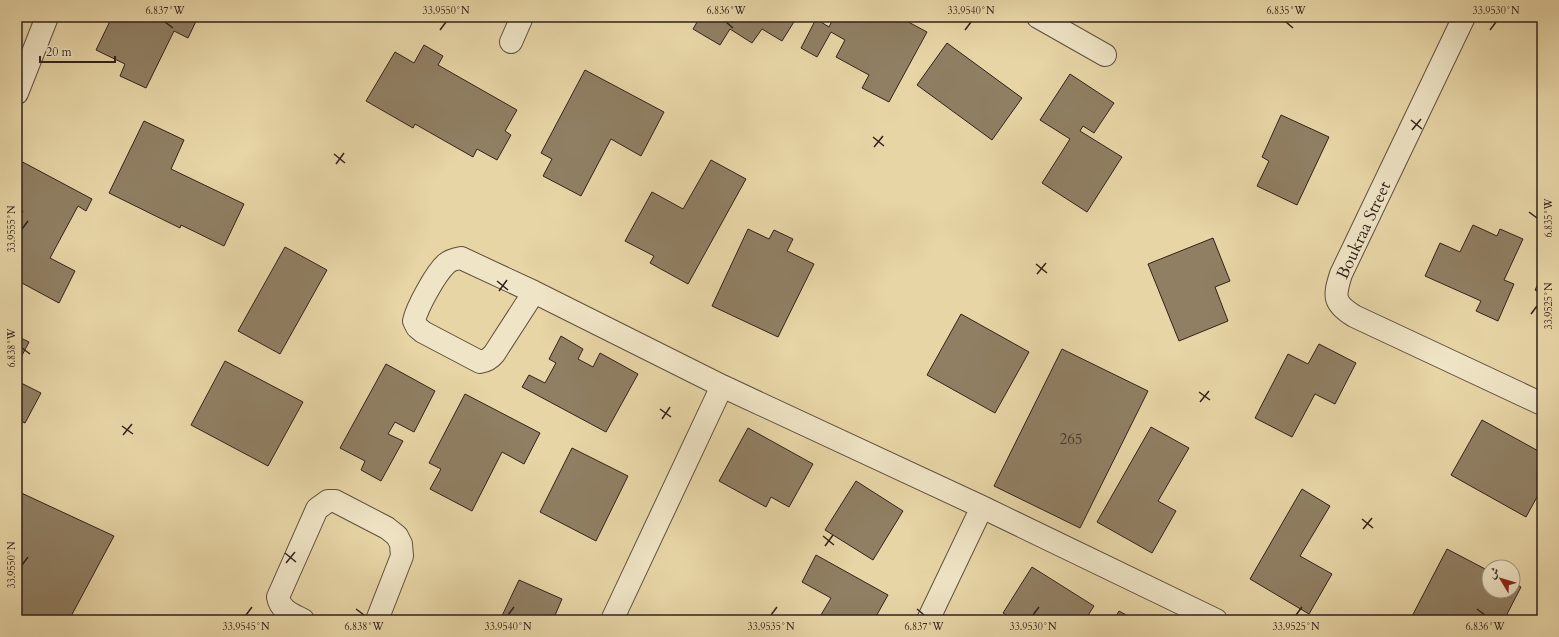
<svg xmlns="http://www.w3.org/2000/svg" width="1559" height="637" viewBox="0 0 1559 637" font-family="Cardo,Amiri,serif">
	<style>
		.building { fill: #907f63; stroke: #32221b }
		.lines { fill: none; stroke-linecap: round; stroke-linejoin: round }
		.minor-casing { stroke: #5f4f3e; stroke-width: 24 }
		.minor { stroke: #efe4c5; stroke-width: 22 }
		.ticks { fill: none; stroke: #32221b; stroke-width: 1.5 }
		.labels { text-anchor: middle; stroke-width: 3.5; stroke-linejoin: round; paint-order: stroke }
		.number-label { font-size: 15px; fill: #4a392d }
		.street-label { font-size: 17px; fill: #32221b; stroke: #efe4c5 }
		.neatline { fill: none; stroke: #32221b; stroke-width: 1.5 }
		.ticks-label { font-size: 10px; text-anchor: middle; fill: #32221b }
	</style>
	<rect width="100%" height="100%" fill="#e7d5a6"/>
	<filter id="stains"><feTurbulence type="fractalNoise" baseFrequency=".005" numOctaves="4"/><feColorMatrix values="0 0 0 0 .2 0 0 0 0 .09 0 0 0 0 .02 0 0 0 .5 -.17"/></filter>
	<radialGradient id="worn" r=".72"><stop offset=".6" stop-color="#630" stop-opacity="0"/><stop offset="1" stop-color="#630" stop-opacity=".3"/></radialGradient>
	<path class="building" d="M112,17H198L188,38L174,31L146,88L120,76L125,64L96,50Z
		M700,17H797L782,41L762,29L752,43L730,29L720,45L693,29Z
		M834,17H899L927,32L889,102L862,88L869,75L836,57L845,40L831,32L817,57L801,48L816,19L829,27Z
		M1218,17H1230L1228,21Z
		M947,43L1022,98L992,140L917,85Z
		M424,45L443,56L438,65L517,110L505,131L511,135L497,160L477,149L473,157L415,124L413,128L366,101L395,52L414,63Z
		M585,70L664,112L641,156L611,139L581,196L543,176L552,159L541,153Z
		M1070,74L1114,103L1094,133L1083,126L1080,131L1122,157L1087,212L1042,183L1070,139L1040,120Z
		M1281,115L1329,137L1297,205L1257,186L1269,161L1262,157Z
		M144,121L184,140L171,169L244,204L224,246L181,225L180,228L109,193Z
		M17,159L92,199L86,211L78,206L50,258L75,271L59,303L20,282L17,288V222L23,211L17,208Z
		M711,160L746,179L688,284L650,263L654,256L625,241L652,192L683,209Z
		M1473,225L1497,236L1500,229L1523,239L1504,280L1514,284L1498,321L1476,311L1481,301L1425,276L1440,243L1460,252Z
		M748,229L769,239L774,230L793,239L787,251L814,264L778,337L712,306Z
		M1213,238L1230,281L1215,287L1228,321L1179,341L1148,264Z
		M285,247L327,270L280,354L238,331Z
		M1542,276V293L1535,290Z
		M961,314L1029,352L995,413L927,375Z
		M17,336L29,342L17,365Z
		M561,336L583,349L578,359L593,367L600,353L638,374L606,432L522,387L529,375L545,383L556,363L549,359Z
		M1319,344L1356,363L1335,404L1315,394L1292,437L1255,418L1288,354L1308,364Z
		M1062,349L1148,391L1080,528L994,486Z
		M225,361L303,402L268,466L191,425Z
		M386,364L435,391L414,432L395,422L388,434L403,441L381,481L361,470L365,461L340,448Z
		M17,381L41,393L25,423L17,419Z
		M465,394L540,433L524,464L502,452L472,511L430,489L441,469L429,463Z
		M1482,420L1542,453V488L1526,517L1451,475Z
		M1151,427L1189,448L1158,501L1176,511L1152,553L1097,522Z
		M748,428L813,464L789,507L771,497L766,507L719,481Z
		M572,448L628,476L596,541L540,512Z
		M856,481L903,511L873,560L825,530Z
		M1302,489L1330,506L1300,556L1332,574L1309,614L1250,579Z
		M17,491L114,536L69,620H17Z
		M1447,549L1489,571V591H1513V583L1521,587L1504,620H1490L1482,616L1479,620H1410Z
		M816,555L888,595L874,620H818L831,598L802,582Z
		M1032,567L1094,606L1085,620H1015L1003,613Z
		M519,580L562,599L553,620H500Z
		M1119,611L1135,620H1114Z"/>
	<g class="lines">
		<g class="minor-casing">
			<path id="minor" d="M1038,17L1105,55
				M1464,17L1341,274C1334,296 1333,303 1354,316L1542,404
				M511,42L522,17
				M17,93L47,17
				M534,292L494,354C490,359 486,361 480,362L423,332L417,327L414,321C417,307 436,273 446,264C450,260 455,259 461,258L534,292L722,386L982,507L1216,620
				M303,620C292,614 280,610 278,597L317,509L328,501H335L387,528L397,536L401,544L402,556L377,620
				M612,620L722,386
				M928,620L982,507"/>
		</g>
		<use href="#minor" class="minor"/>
	</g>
	<path class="ticks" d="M165,22L173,28M726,22L733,28M1286,22L1293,28M440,30L446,22M965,30L971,22M1490,30L1496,22M1411,120L1422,129M1412,130L1421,119M873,137L884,146M874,147L883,136M334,154L345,163M336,164L344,153M1529,212L1537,218M22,229L28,221M1036,264L1047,273M1037,274L1046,263M497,281L508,290M499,291L507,280M1531,314L1537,306M22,348L30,354M1199,392L1210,400M1200,402L1209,391M660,409L671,417M662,419L670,407M122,426L133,434M123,435L132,424M1362,519L1373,528M1363,529L1372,518M823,536L834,545M825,546L833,535M285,553L296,562M286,563L295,552M22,565L28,557M356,609L364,615M917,609L924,615M1477,609L1485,615M246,615L252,607M508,615L514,607M771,615L777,607M1033,615L1039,607M1296,615L1302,607"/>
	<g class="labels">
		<g class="number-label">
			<text x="1071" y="444">265</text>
		</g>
		<g class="street-label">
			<text transform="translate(1363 230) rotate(-65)" y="6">Boukraa Street</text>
		</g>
	</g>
	<rect width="1559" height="637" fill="none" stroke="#e7d5a6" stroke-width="44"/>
	<g transform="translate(1501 579) rotate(308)"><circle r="19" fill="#efe4c5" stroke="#a39681"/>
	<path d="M0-3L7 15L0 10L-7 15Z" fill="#8f2418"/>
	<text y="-6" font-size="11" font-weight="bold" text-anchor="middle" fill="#32221b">ش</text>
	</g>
	<path d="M40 56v6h75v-6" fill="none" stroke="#32221b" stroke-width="2"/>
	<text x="46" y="56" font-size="12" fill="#32221b" stroke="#efe4c5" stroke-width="3" paint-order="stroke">20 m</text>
	<rect x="22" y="22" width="1515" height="593" class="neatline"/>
	<g class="ticks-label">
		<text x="165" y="14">6.837°W</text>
		<text x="446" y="14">33.9550°N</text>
		<text x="726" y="14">6.836°W</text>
		<text x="971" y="14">33.9540°N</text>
		<text x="1286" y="14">6.835°W</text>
		<text x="1496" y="14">33.9530°N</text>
		<text transform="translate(1548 218) rotate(-90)" y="4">6.835°W</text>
		<text transform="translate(11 229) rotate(-90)" y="4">33.9555°N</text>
		<text transform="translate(1548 306) rotate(-90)" y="4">33.9525°N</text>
		<text transform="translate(11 348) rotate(-90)" y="4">6.838°W</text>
		<text transform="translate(11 565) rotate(-90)" y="4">33.9550°N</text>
		<text x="246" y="630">33.9545°N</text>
		<text x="364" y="630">6.838°W</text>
		<text x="508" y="630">33.9540°N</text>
		<text x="771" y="630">33.9535°N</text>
		<text x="924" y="630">6.837°W</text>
		<text x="1033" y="630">33.9530°N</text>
		<text x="1296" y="630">33.9525°N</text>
		<text x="1485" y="630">6.836°W</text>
	</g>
	<rect width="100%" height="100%" filter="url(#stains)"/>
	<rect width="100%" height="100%" fill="url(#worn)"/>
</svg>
